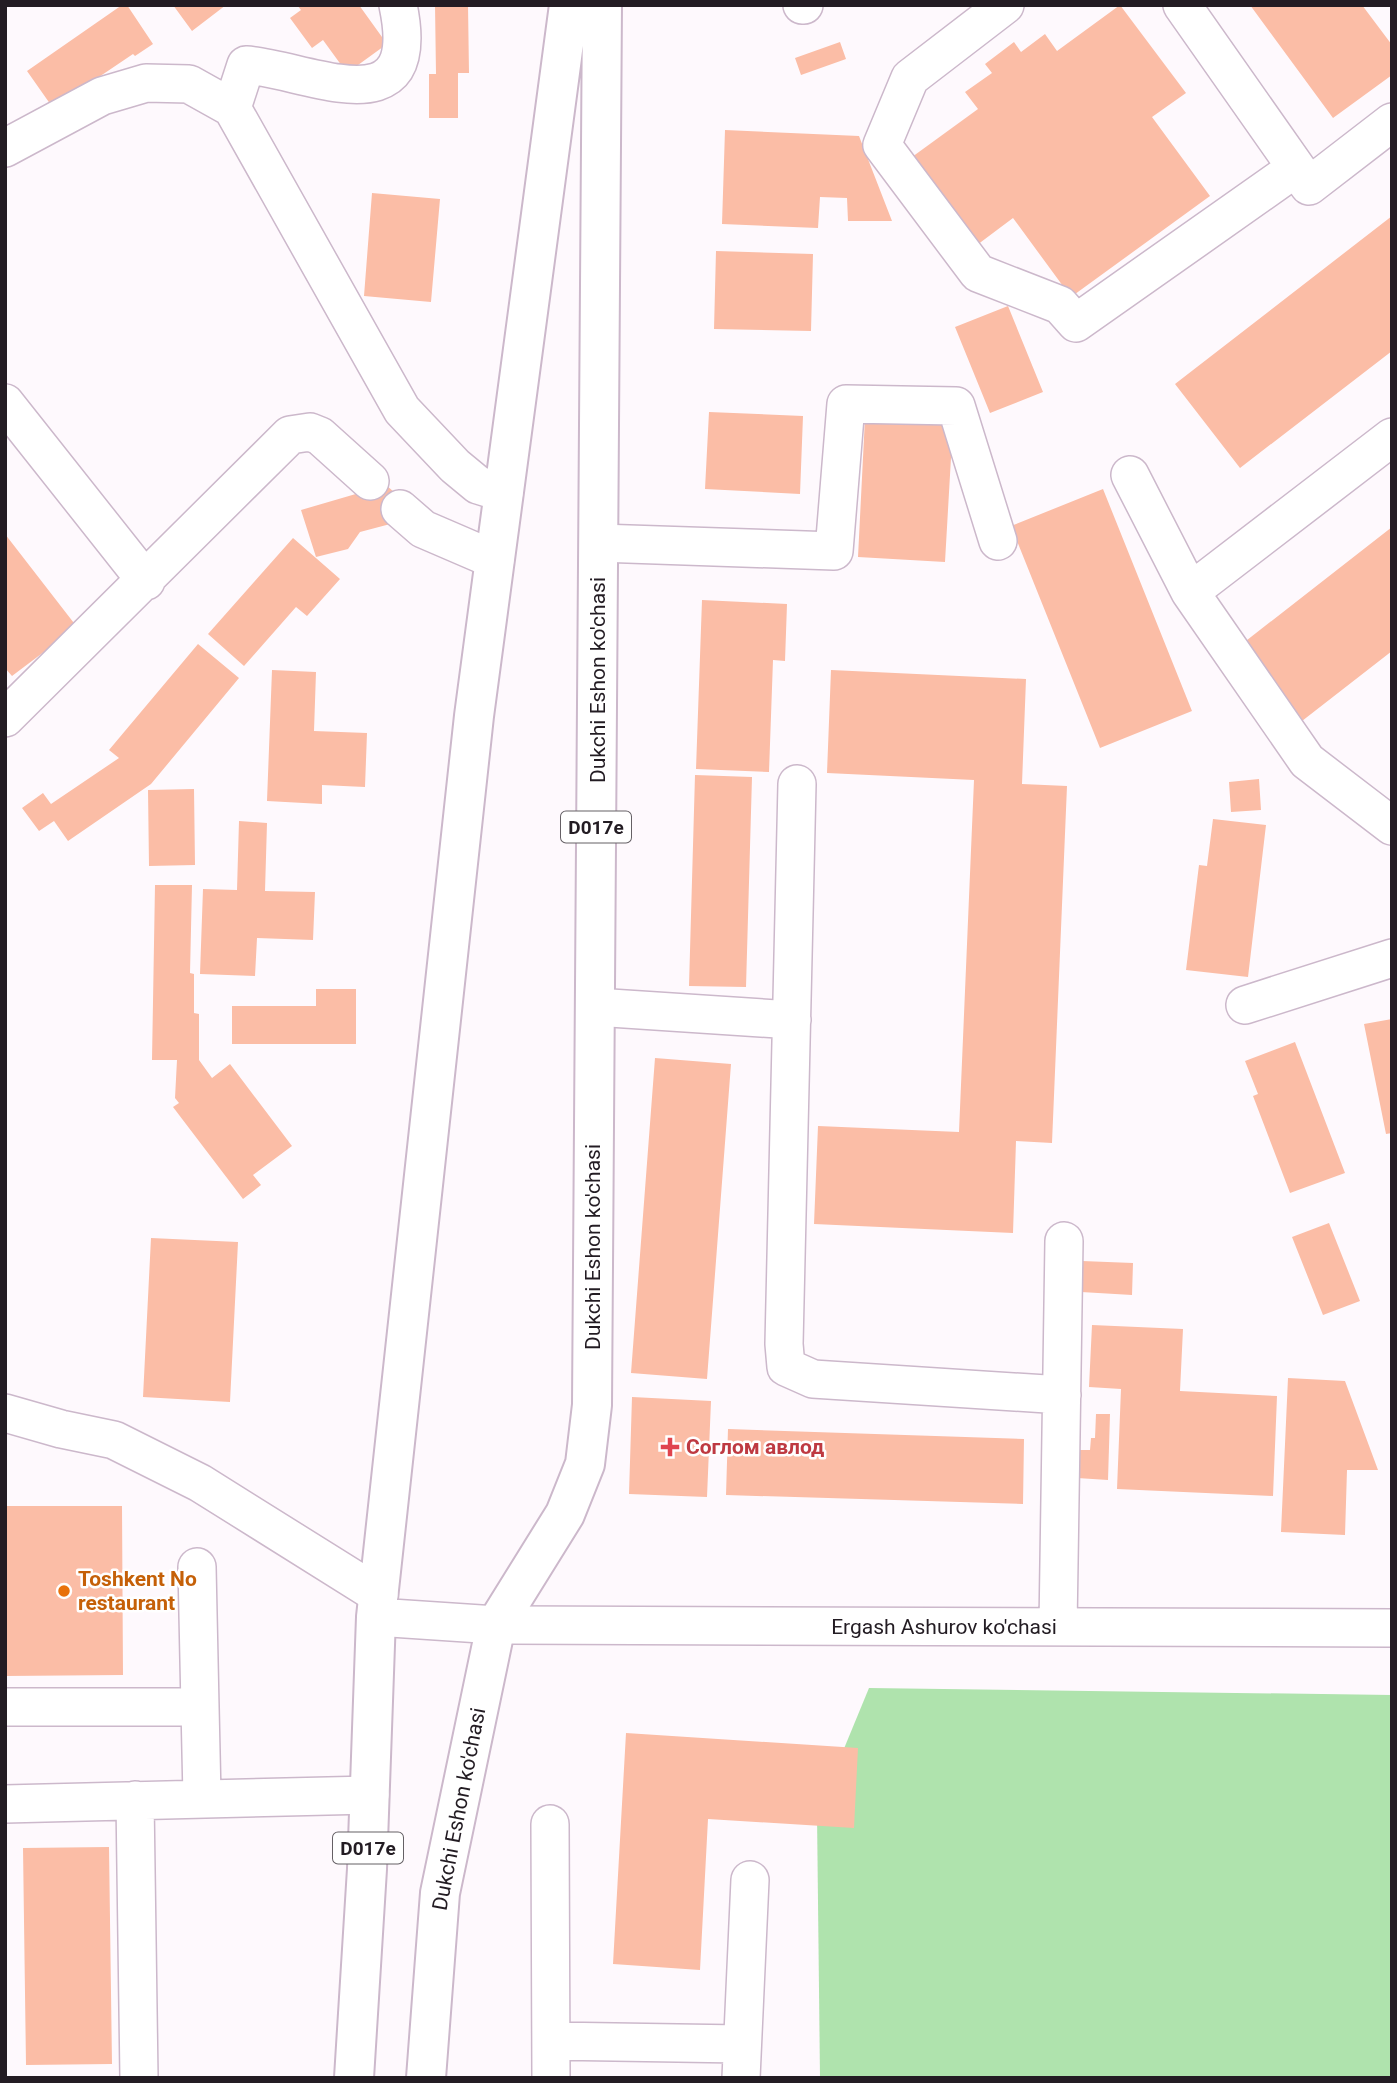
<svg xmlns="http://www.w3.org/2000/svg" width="1397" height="2083" viewBox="0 0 1397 2083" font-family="Roboto,sans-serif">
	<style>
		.green { fill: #afe3ad }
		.building { fill: #fbbda6 }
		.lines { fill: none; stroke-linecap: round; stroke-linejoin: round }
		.minor-casing { stroke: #ccb8cb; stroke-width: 40 }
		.major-casing { stroke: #ccb8cb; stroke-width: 42 }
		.minor { stroke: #fff; stroke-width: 37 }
		.major { stroke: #fff; stroke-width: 38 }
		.health-dot { fill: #e0444e; stroke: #fff; stroke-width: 2.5 }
		.food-dot { fill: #e8710a; stroke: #fff; stroke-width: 2.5 }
		.labels { text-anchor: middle; stroke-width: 5; stroke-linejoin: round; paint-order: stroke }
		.shield { fill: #fff; stroke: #656065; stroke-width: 2 }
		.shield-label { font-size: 19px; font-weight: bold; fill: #231c23 }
		.street-label { font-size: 21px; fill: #231c23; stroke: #fff }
		.health-label { font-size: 21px; font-weight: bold; fill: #be3a42; stroke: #fff; text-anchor: start }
		.food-label { font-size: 21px; font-weight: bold; fill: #c56008; stroke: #fff; text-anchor: start }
	</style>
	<rect width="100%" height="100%" fill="#fef9fd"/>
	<path class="green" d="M869,1688L1392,1695V2078H820L817,1814Z"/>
	<path class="building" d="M122,5H127L153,44L135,56L133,54L53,108L27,71Z
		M173,5H226L192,31Z
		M297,5H359L387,44L347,73L323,40L312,48L290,18L301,10Z
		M435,5H468L469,73H458V118H429V74H436Z
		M1120,5L1186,93L1152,117L1210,196L1071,297L1013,218L977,245L912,157L978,109L965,92L992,73L985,64L1014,42L1021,52L1045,34L1057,51Z
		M1250,5H1362L1392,45V75L1333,118Z
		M840,42L846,59L801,75L795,58Z
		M725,130L859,136L892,221H848L847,198L820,197L818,228L722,224Z
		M372,193L440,199L431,302L364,296Z
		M1392,216V351L1240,468L1175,384Z
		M716,251L813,254L811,331L714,329Z
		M1008,306L1043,392L990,413L955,327Z
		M709,412L803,416L800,494L705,489Z
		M865,418L953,423L945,562L858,557Z
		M375,475L405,502L394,523L360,532L348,549L316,557L301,510L366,491Z
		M1103,489L1192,711L1100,748L1011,526Z
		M1392,527V651L1302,721L1242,644Z
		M5,534L77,627L12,676L5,668Z
		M293,538L340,579L307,616L296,607L244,666L208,634Z
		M702,600L787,604L785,661L773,660L769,772L696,769Z
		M198,644L239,678L151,784L68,841L54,821L39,831L22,808L43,793L51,804L119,758L109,750Z
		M272,670L316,672L314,731L367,733L365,787L322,785V804L267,801Z
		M831,670L1026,679L1022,784L1067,786L1052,1143L1016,1141L1013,1233L814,1224L818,1126L959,1132L974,780L827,773Z
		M695,775L752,777L746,987L689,986Z
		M1259,779L1261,810L1231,812L1229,782Z
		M194,789L195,865L149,866L148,790Z
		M1213,819L1266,825L1248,977L1186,970L1199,865L1207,866Z
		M239,821L267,823L265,891L315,892L313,940L257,938L255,976L200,974L203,889L237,890Z
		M155,885H192L190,973L194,974V1013L199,1014V1060L212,1078L230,1064L292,1146L253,1175L261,1185L243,1199L173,1107L179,1103L175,1098L177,1060H152Z
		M316,989H356V1044H232V1006H316Z
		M1392,1019V1133L1386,1134L1364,1024Z
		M1295,1042L1345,1173L1290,1193L1253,1096L1258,1094L1245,1061Z
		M655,1058L731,1064L707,1379L631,1373Z
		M1329,1223L1360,1301L1323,1315L1292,1237Z
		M151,1238L238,1242L230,1402L143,1397Z
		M1082,1261L1133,1263L1132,1295L1081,1292Z
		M1092,1325L1183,1329L1180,1391L1277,1396L1273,1496L1117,1489L1121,1389L1089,1387Z
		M1288,1378L1345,1381L1378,1470H1347L1345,1535L1281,1532Z
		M632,1397L711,1401L707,1497L629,1494Z
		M1096,1414H1110L1108,1480L1077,1478L1078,1450H1090L1091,1438H1095Z
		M728,1429L1024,1439L1023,1504L726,1495Z
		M5,1506H122L123,1675L5,1676Z
		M626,1733L858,1748L854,1828L708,1819L700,1970L613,1964Z
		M109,1847L112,2064L26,2065L23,1848Z"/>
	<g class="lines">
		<g class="minor-casing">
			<path id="minor" d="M802,5H804
				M1005,5L910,78L882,145L978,273L1060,305L1076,323L1296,168
				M1182,5L1309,186L1392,122
				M232,108L246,65C308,69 425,133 398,5
				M5,148L102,96L146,83L189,84L232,108L402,410L455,466L478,485L504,493
				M5,403L146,581
				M1130,475L1190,592L1392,437
				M400,509L423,529L495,560
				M599,543L834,551L846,404L956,406L998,541
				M1190,592L1307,761L1392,826
				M5,718L290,435L310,432L320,436L370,481
				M797,784L784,1344L786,1367L813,1379L1062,1395
				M1245,1005L1392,958
				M595,1007L792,1020
				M5,1413L61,1429L114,1440L200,1483L379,1595
				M197,1567L200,1707
				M376,1617L496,1625L1392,1628
				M1058,1627L1064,1241
				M5,1707H200L202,1797
				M135,1800L139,2078
				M5,1804L370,1795
				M550,1824L551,2078
				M551,2041L741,2044
				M741,2078L750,1880"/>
		</g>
		<g class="major-casing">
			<path id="major" d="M354,2078L367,1869L376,1617L474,716L569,5
				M426,2078L440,1893L496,1625L565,1514L585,1464L592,1405L602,5"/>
		</g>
		<use href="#minor" class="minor"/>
		<use href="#major" class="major"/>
	</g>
	<path class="health-dot" d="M666.5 1436.5h7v7h7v7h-7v7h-7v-7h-7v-7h7z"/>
	<circle class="food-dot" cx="64" cy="1591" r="7"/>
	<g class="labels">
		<g class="shield">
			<rect x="561" y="811.5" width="70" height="31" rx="5"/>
			<rect x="333" y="1832.5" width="70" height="31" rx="5"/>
		</g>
		<g class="shield-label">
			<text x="596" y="834">D017e</text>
			<text x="368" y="1855">D017e</text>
		</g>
		<g class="street-label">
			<text transform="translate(598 680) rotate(-90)" y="7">Dukchi Eshon ko'chasi</text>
			<text transform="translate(593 1247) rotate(-90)" y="7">Dukchi Eshon ko'chasi</text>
			<text x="944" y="1634">Ergash Ashurov ko'chasi</text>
			<text transform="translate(459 1809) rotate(-79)" y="7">Dukchi Eshon ko'chasi</text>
		</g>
		<g class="health-label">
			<text x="686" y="1454">Соглом авлод</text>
		</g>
		<g class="food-label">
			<text x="78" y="1586">Toshkent No<tspan x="78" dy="24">restaurant</tspan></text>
		</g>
	</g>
	<rect width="1397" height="2083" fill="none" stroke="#231c23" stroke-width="14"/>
</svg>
